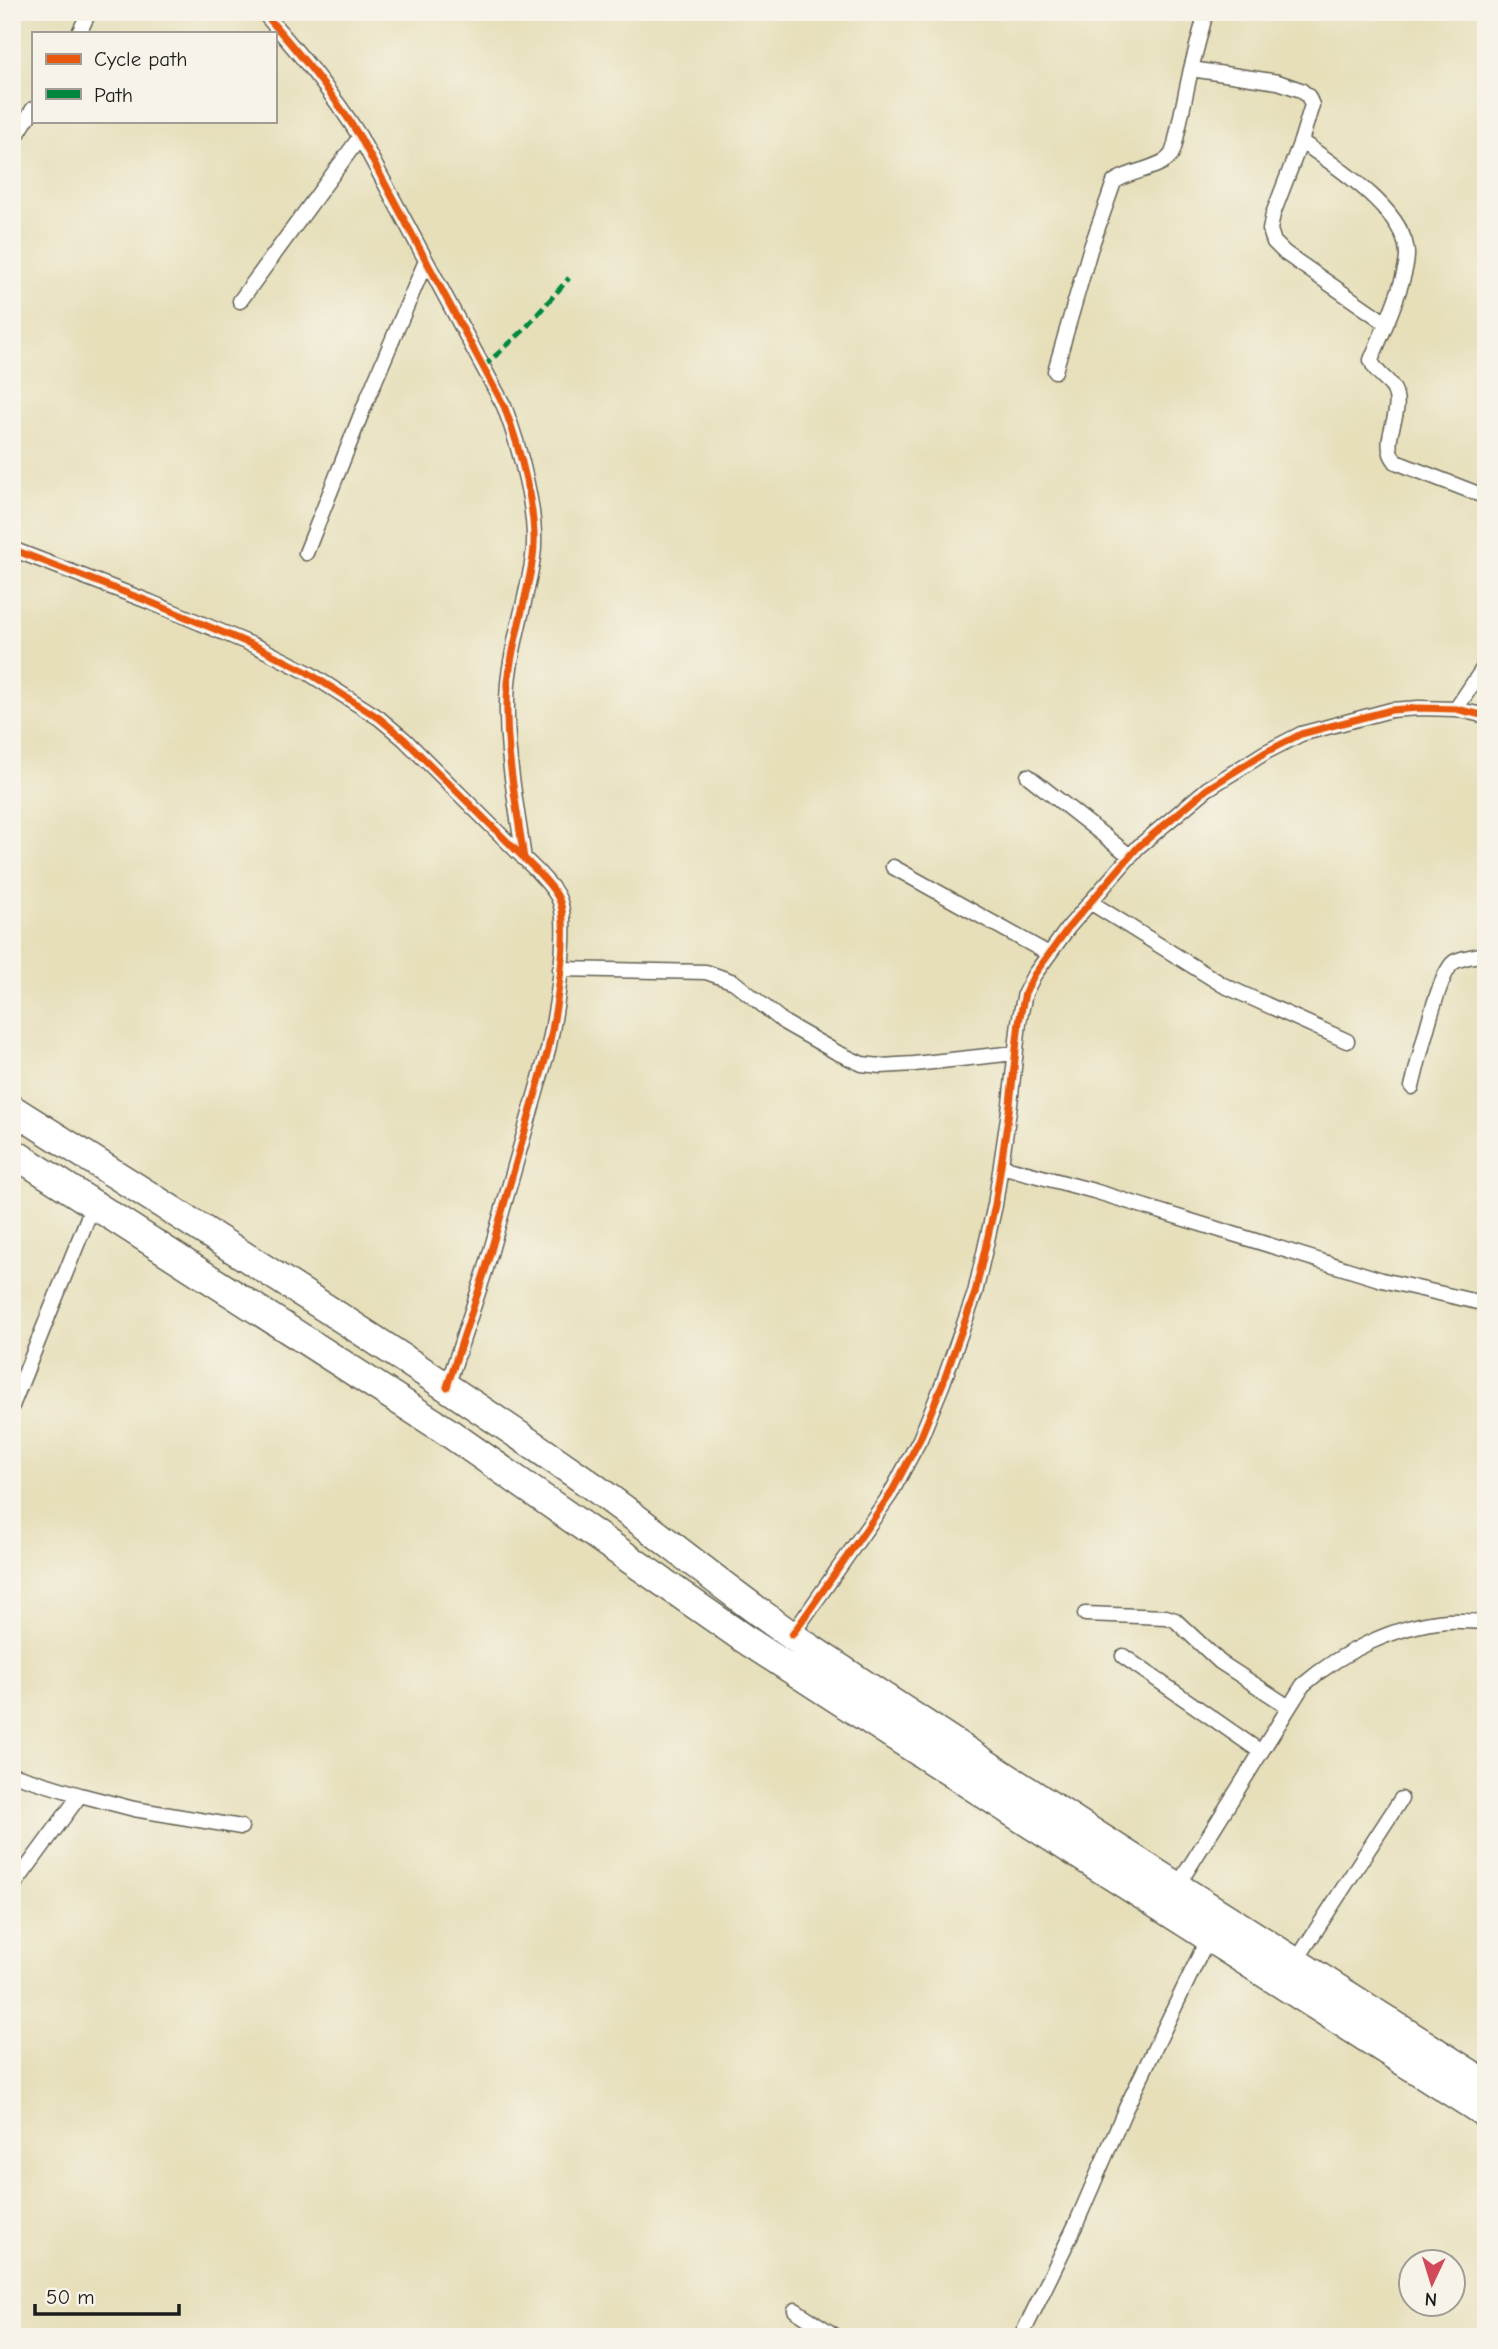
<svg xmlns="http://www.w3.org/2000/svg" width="1498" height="2349" viewBox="0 0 1498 2349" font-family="'Comic Neue',sans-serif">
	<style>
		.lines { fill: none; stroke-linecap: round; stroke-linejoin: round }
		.street-casing { stroke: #636053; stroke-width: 17 }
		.highway-casing { stroke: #636053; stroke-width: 31 }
		.street { stroke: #fff; stroke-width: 14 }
		.highway { stroke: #fff; stroke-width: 28 }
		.quiet { stroke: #00873e; stroke-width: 5; stroke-dasharray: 10 5; stroke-linecap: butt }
		.cycleway-casing { stroke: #f7f3e8; stroke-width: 11 }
		.cycleway { stroke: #e8590c; stroke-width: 7 }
	</style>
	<rect width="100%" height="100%" fill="#f7f3e8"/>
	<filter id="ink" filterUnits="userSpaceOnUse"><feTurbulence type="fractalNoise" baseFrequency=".0143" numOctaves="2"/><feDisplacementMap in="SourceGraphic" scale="14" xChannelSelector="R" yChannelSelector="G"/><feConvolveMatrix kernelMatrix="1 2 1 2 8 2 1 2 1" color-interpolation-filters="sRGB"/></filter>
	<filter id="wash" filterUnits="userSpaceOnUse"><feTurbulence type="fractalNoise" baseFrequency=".00686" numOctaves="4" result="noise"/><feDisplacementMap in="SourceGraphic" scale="28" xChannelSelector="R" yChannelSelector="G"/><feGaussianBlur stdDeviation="1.57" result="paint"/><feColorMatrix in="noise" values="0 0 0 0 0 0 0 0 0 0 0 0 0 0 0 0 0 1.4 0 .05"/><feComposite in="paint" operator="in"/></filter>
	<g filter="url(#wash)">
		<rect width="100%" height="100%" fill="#e6dfba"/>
	</g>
	<g filter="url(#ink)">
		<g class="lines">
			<g class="street-casing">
				<path id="street" d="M263,12C298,52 332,92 360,137L504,406C519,445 539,516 533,557C527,599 512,641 508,683C503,742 516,801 524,859
					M79,33L89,12
					M1191,69L1278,82L1301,90L1308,96L1312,105L1301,141L1273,214L1270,230L1274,242L1285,253L1386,323
					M1301,141C1334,166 1404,208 1407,253C1408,277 1381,336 1371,360C1376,376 1393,380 1396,396C1401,419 1379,442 1396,462L1486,497
					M12,143L33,109
					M240,301L360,137
					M1055,371L1090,250L1114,182C1128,171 1161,169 1171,155C1173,152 1174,148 1175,144L1191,69L1206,12
					M12,549L150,602L260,648L307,672L379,718L404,739L537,871C545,880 556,890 560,902C570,930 555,1018 548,1050L486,1268L447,1387
					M306,553L366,402L425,263
					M1456,709L1486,664
					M1028,776L1130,856
					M893,867L1049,954
					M1090,902L1223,985L1347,1041
					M560,969L706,972L734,982L785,1023L836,1052L862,1064L881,1066L914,1064L1015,1053
					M1412,1087C1418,1064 1438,973 1454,962C1462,957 1476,956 1486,954
					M1001,1166L1094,1191L1382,1280L1486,1304
					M12,1406L93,1205
					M1085,1614L1166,1617L1175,1620L1220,1662L1289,1707
					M792,1635L890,1495L920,1439L943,1383L975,1293L995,1205L1010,1104L1019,1022L1025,993L1034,975L1068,928L1138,847L1207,789L1266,752L1301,734L1391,710L1419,708L1456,709L1486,716
					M1123,1656L1261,1752
					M12,1774L80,1795L134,1809L241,1827
					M1178,1885L1303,1685C1341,1652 1396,1625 1447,1621C1460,1620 1473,1622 1486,1622
					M12,1888L80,1795
					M1296,1961L1401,1799
					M795,2310L837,2337
					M1021,2337L1076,2224L1125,2110L1208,1938"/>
			</g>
			<g class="highway-casing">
				<path id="highway" d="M12,1109C200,1228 388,1345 571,1471C654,1528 730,1595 814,1651C1035,1799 1262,1939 1486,2084
					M12,1152L445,1430L743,1638L1029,1823L1486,2114"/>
			</g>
			<use href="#street" class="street"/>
			<use href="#highway" class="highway"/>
			<path class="quiet" d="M483,367L523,331L569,278"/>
			<g class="cycleway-casing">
				<path id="cycleway" d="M263,12C298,52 332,92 360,137L504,406C519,445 539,516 533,557C527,599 512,641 508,683C503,742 516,801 524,859
					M12,549L150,602L260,648L307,672L379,718L404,739L537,871C545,880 556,890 560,902C570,930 555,1018 548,1050L486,1268L447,1387
					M792,1635L890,1495L920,1439L943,1383L975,1293L995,1205L1010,1104L1019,1022L1025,993L1034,975L1068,928L1138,847L1207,789L1266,752L1301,734L1391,710L1419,708L1456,709L1486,716"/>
			</g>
			<use href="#cycleway" class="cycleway"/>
		</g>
	</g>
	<rect width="1498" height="2349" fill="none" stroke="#f7f3e8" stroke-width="42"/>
	<rect x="32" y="32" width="245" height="91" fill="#f7f3e8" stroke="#9f9d96" stroke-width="2"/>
	<rect x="46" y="54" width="35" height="10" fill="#e8590c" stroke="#9f9d96" stroke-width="2"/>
	<text x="94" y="66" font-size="21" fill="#1c1c1c">Cycle path</text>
	<rect x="46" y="89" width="35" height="10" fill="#00873e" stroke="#9f9d96" stroke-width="2"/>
	<text x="94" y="102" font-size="21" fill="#1c1c1c">Path</text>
	<g transform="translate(1432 2283) rotate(184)"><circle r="33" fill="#f7f3e8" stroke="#9f9d96" stroke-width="2"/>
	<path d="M0-5L12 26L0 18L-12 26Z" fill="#d1495b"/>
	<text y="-10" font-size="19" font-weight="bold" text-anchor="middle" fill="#1c1c1c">N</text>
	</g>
	<path d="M35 2304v10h144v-10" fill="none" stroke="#1c1c1c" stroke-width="3.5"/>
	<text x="46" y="2304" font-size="21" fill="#1c1c1c" stroke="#f7f3e8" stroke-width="5" paint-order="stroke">50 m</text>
</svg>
